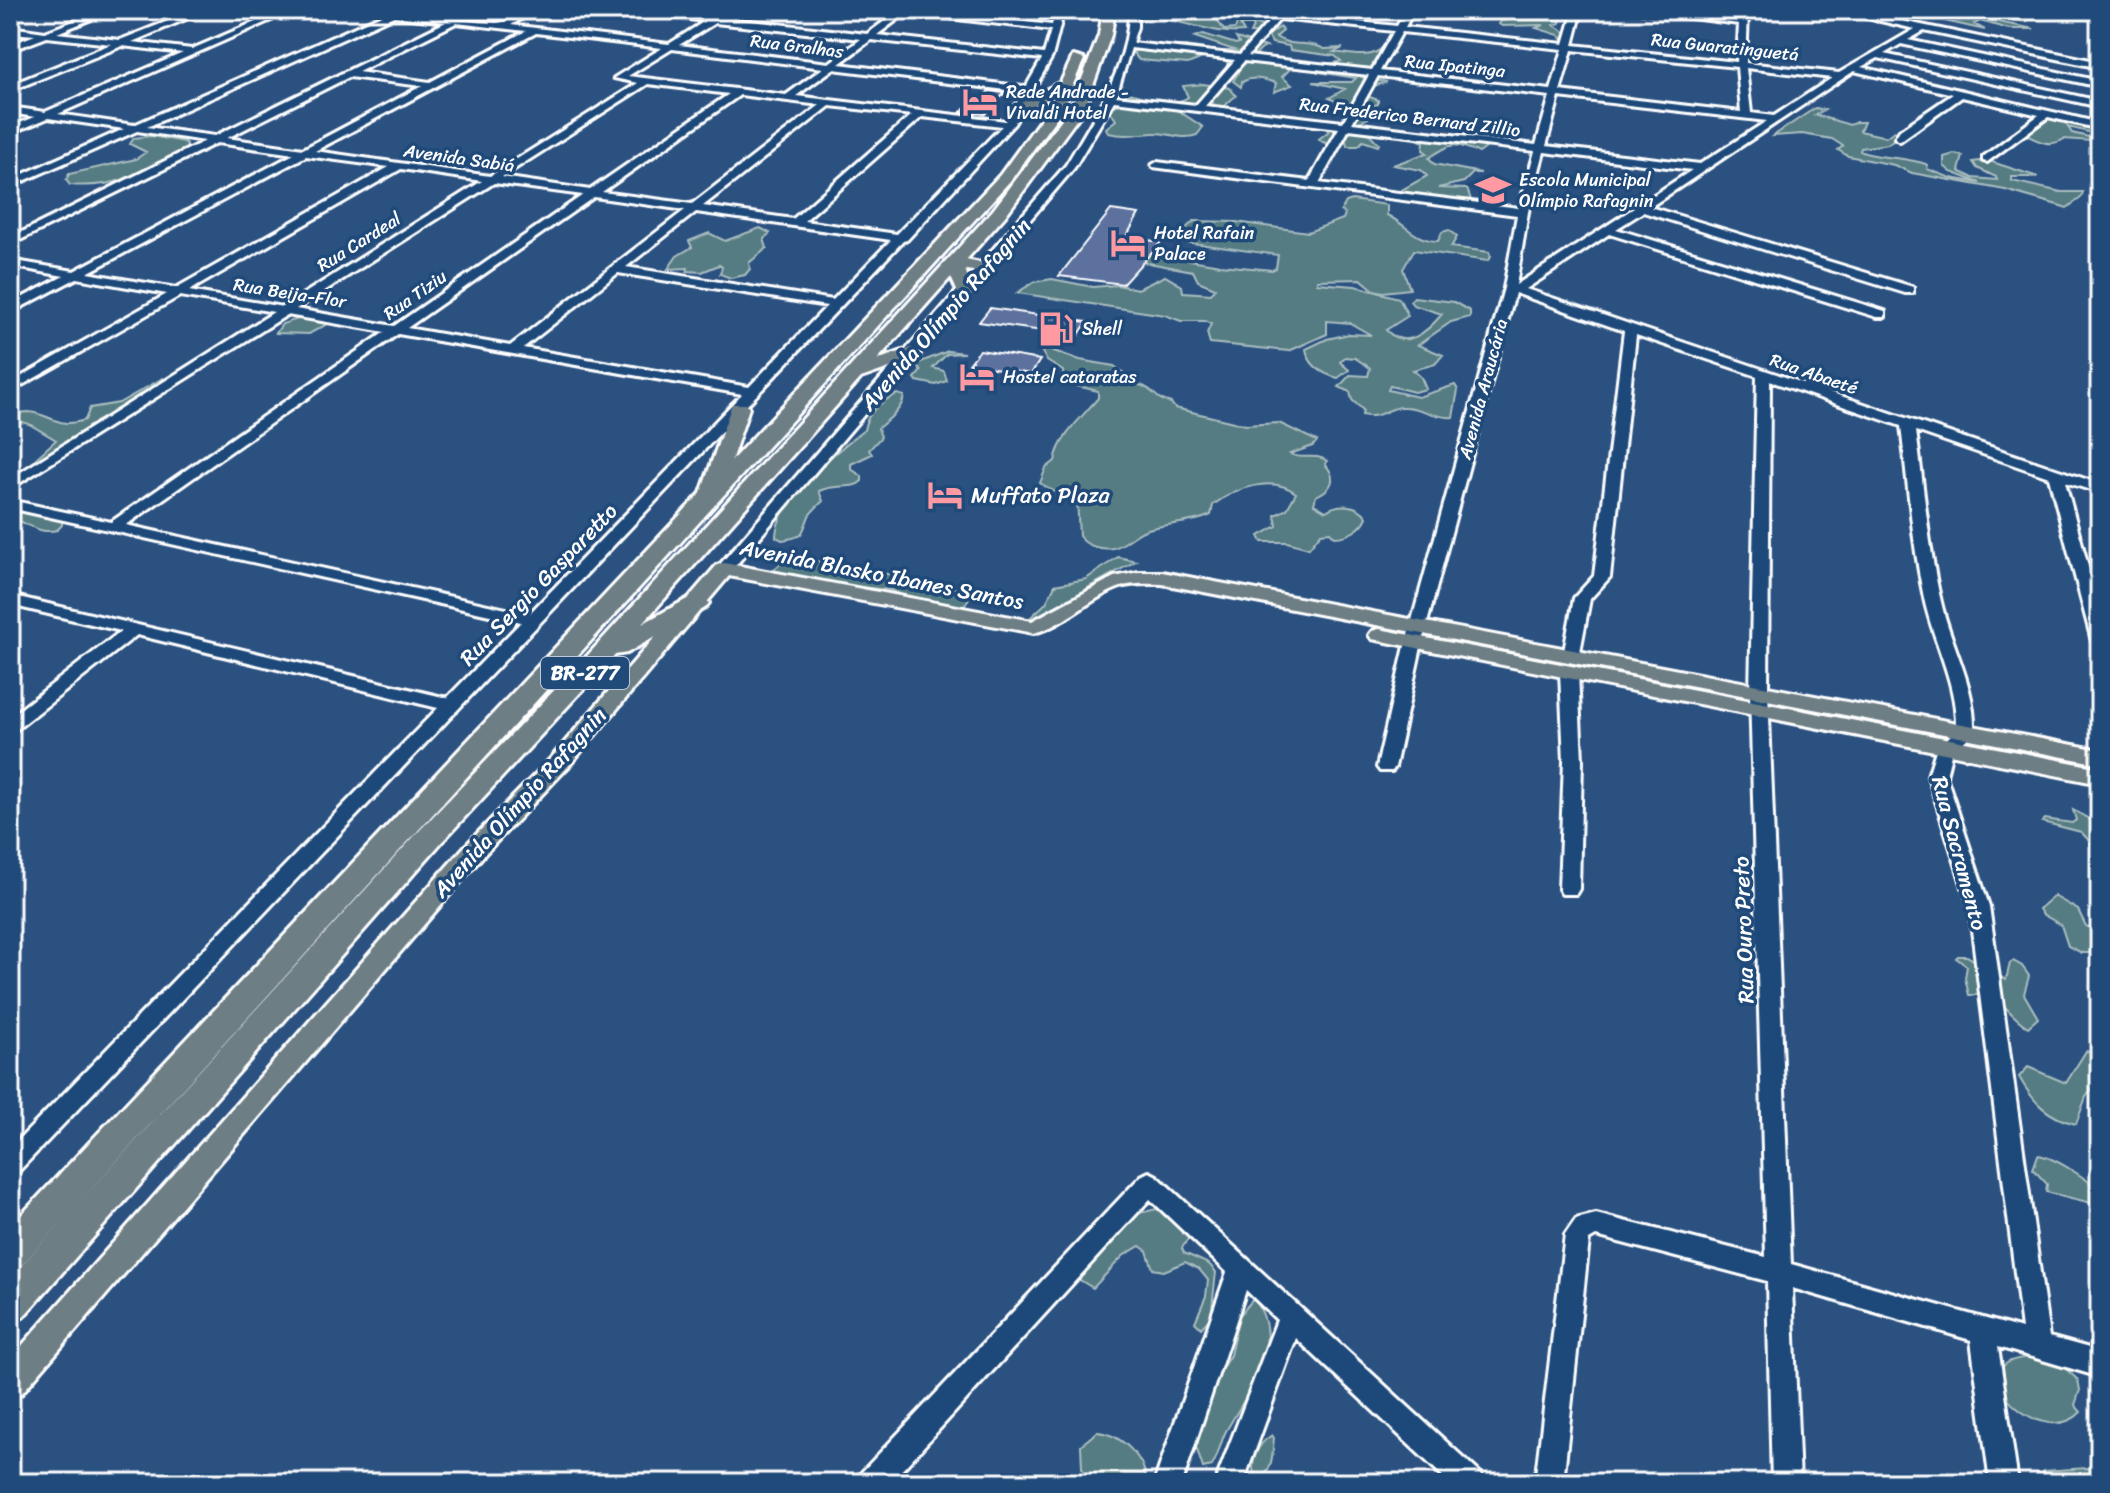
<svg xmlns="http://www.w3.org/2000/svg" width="2110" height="1493" viewBox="0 0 2110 1493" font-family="Sriracha,sans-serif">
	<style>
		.green { fill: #557c82; stroke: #aabec0; stroke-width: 2 }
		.building { fill: #5d719f; stroke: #fff; stroke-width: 2 }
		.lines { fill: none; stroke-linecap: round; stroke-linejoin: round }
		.minor-casing { stroke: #fff; stroke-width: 6 }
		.major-casing { stroke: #fff; stroke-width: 6 }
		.highway-casing { stroke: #fff; stroke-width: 6 }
		.minor { fill: #1f4a7a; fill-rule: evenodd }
		.major { fill: #6d7e84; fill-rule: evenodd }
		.highway { fill: #6d7e84; fill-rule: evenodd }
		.labels { text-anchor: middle; stroke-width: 7; stroke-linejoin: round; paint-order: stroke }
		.far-street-label { font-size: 18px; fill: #fff; stroke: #1f4a7a }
		.far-poi-label { font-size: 18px; fill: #fff; stroke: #1f4a7a; text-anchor: start }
		.shield { fill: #1f4a7a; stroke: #bcc9d7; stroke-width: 2 }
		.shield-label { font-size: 20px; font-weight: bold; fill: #fff }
		.street-label { font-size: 22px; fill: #fff; stroke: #1f4a7a }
		.poi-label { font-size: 22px; fill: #fff; stroke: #1f4a7a; text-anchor: start }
	</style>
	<rect width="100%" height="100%" fill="#2b5181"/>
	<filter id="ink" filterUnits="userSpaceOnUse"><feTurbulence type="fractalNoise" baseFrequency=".0125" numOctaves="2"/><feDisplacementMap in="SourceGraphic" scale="16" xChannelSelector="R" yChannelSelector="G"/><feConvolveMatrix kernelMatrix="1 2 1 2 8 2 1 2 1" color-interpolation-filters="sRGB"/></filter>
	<g filter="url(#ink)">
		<path class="green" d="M1136,10H1161L1162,16L1181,15L1199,20L1203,13L1226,14L1217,20L1224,30L1235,29L1238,21H1250L1264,27L1261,34L1250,33L1254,25H1240L1244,32C1211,36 1171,14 1139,19Z
			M1509,10H1563L1560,23L1554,25L1570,35L1563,40L1559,35L1536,28L1544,25L1502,26L1499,24L1501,21L1511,19L1506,18Z
			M1990,10L2028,22L1984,16L1983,19L2034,29H2009L1980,21L1974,24L1985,30L1936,19L1962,16L1954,12Z
			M1280,27L1283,31L1276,37C1291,48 1309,40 1324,49L1343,48L1334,52C1350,54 1372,60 1383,47L1394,53L1377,69H1347L1364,78L1387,82L1368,88L1364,95L1378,100V104L1372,106L1376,111C1369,121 1353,125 1341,121L1348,114V107L1329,98L1345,89L1313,82H1352L1356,78L1318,72L1320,68L1294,65L1282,77L1292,85L1274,92L1276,83C1263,79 1253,76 1242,82L1241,87L1233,81L1238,73L1227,67V63C1254,43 1311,72 1341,61L1335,56L1290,50L1289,46L1272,43L1268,36Z
			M1203,34L1236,44L1239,43L1236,38L1266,47C1262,48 1259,52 1256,54C1241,63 1203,55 1185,54L1200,59L1188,64L1139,60L1133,53L1140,47L1186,46L1224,52L1234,50L1195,37Z
			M1203,84L1230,88L1236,96C1227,101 1227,110 1214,106L1212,98L1196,103H1146L1177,110L1203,127L1197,135C1180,141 1169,132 1153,133C1134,134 1128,137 1108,133L1106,128L1116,120L1110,111L1112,106L1133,102L1117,93V91C1136,92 1171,110 1188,97L1183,86Z
			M1815,108L1825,110L1815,115L1850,125L1856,122H1864L1860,131L1886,137L1894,131L1901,133L1888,144L1861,148L1860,151L1865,153C1886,159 1909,157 1928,165L1927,169L1951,178L1980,183L1951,172L1944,166V157L1954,154L1963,156L1959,171L1973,178L1997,180L1996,177L1977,168L1973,162L1986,160L2038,177H2012V181L2061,192H2083L2081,198L2067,208L2061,206L2005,190L1912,173L1894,165L1848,156L1838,150L1843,146L1832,139L1802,134L1773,136Z
			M2054,117L2100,128V135L2068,127L2072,133L2089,137L2090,141L2064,139C2050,148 2038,141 2024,134L2032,126Z
			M1323,126L1366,130L1379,144L1378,146L1363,141L1358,146H1347L1346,141L1340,139C1333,142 1325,146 1319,139L1329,131Z
			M151,136L185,142L188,148C144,171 122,189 70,185L66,180L69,174L136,159L146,152L130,144L134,138Z
			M1416,136L1476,143L1486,148L1479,153C1456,142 1451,142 1429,158L1434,164L1481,173H1473L1464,182L1438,188L1467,189L1471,200L1401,195L1398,192L1427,176L1421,170L1393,165L1427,153L1423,150L1424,142L1414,138Z
			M1352,200L1387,205V215C1407,225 1414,240 1438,241L1442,232L1449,230L1457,237L1451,247L1489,252L1491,257L1487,261L1414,250L1403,269L1410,289L1383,292L1374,290L1361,279L1317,280V283L1355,286L1399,298L1408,316L1386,330C1406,351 1427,332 1442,314L1413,305L1410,301L1414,297L1454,302L1470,311V317L1451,322L1418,345L1443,355L1435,364L1413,370L1421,377L1426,389L1414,392L1390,386L1388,390L1418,397L1455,385L1458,390L1453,417C1436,419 1421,407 1404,407C1389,406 1380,420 1362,415L1363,410L1352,400L1350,392L1339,387L1350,375L1368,376L1370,368L1355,358L1345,357L1340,362L1349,370L1338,378C1322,374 1309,366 1306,349L1327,339L1349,334L1371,335L1350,323L1327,321V334L1289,351L1210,343L1207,333L1211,324L1205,321H1181L1165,315L1017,293L1034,282L1052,279L1093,287L1117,285L1138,289L1165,276L1182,286L1183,292L1211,294L1215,288L1198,281L1193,271L1131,260L1149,253L1220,265L1272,270L1276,268L1278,255L1163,239L1184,230L1194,221L1236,222L1308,232L1343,219L1345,214L1341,211L1346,202Z
			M760,228L770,233L764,239L767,248L749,263L750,269L745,275L731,278L720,274L722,267L719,265L702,272L687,271L688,268L668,269L677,256L692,247L689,241L709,233L725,241Z
			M304,317L331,322L309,334L276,333L282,324Z
			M1048,349L1080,360L1114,366L1123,372L1125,383C1157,384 1150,399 1171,403L1175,408L1246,425L1279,423L1317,441L1313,446L1290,454C1302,461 1315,452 1327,461L1325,464C1338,479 1332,489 1316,496L1314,504L1326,511C1338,503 1358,503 1367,517C1362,529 1348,537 1335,537L1330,532L1321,533L1309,548L1287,542H1262L1259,536L1277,526L1275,515L1287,509L1296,493C1272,475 1236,488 1213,505L1211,515C1190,525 1168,522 1145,530C1134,534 1123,547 1113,548C1100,550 1086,546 1079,536L1077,497L1055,492L1040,483L1046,468L1055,461C1059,437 1083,416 1098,398V391L1064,383L1063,371L1047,361L1042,352Z
			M948,351L964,353L947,354L933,368L944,371L947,381L936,385L917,381L915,378L921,371L916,364Z
			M163,378L165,381L121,410L95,422L90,431L65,443L41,462L35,459L56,440L29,424L10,419V414C16,414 23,412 29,412C54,415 56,429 85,420L90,408L119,403Z
			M897,394L904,396C902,410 889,419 878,428L881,437L869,450L872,454L851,464V469L862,476V481C852,491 838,482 819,491L823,501C819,505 812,511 809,516C801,535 805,537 782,540L776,537C776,501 835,452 864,430C867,412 881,401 897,394Z
			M10,510L31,511L62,519V525L57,530C38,535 28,522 10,518Z
			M1118,557L1136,561L1089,587L1068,605L1034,621L1030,618L1046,603L1055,585L1086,579Z
			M796,558L832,563L843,571L874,572L901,576L909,581L963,590L970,596L964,607L951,608L926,599L913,600L890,590L797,581L769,574L780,564Z
			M2073,810L2100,825V854H2095L2093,858L2096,864L2092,855L2095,847L2081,832L2042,822L2045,819L2072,823L2076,820Z
			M2054,896L2078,910L2086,926L2100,932V953H2082L2068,946L2061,925L2042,914L2039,909Z
			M1958,956H1967L2006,980L2010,963L2013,961L2022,966L2029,976L2024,994L2038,1018L2028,1027C2009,1016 2000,996 1980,986L1978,995H1969L1965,978L1967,966L1956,958Z
			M2086,1051L2100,1055V1089L2093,1088L2086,1097L2076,1124C2048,1118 2033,1102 2019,1077L2028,1067L2066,1083Z
			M2038,1155C2055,1157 2087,1179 2100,1191V1205L2046,1192L2047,1184L2033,1169Z
			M1161,1208L1192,1233L1182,1248L1184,1253L1209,1264L1216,1272L1211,1317L1201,1328L1195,1322L1206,1296L1208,1280L1199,1269L1185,1262L1164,1271L1153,1269L1147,1251L1140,1246L1123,1256L1093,1288L1075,1277L1131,1215Z
			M1254,1298C1287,1344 1249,1390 1226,1431C1220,1443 1219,1455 1212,1466L1203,1468L1192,1435L1207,1392L1230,1355L1239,1316Z
			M2032,1357L2056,1360L2078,1380L2080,1390L2075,1405L2081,1412C2046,1449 1974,1384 2007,1363C2014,1358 2024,1358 2032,1357Z
			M1097,1432C1122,1434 1145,1458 1147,1483H1089L1082,1468L1081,1445Z
			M1272,1435L1274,1438C1272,1454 1274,1474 1256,1480C1248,1464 1257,1444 1272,1435Z
			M2087,1468L2100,1472V1483H2033L2043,1471Z"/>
		<path class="building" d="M989,91L1005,93L985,114L961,112L976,97L982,98Z
			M1111,210L1139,214L1126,237L1161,242L1123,284L1059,276Z
			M990,308L1087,322L1078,336L979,322Z
			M980,350L1040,360L1031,374L969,364Z"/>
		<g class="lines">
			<g class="minor-casing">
				<path id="minor" d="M10,10H21L10,14Z
					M103,10H114L57,33L120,40L196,10H207L132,42L192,49L283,10H294L58,114L134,125L384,14L365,10C409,10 452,22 496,23C511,23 522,10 537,10L511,25L669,44L705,21L620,10L715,17L867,34L897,12L895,10H920L1052,25L1056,10H1064L1052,57L1014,124L907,240L903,241L18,1172L10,1175V1149L438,708L137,635L16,730L10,732V717L121,631L10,605V595L447,698L521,622L10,508V500L111,522L385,332L287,315L10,489V479L274,312L180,296L10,392V383L167,294L77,278L10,313V304L64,276L10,266V260L74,271L294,154L217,143L10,245V238L205,141L137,131L10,187V180L124,129L48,118L10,134V127L35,117L10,113V107L45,112L183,53L122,46L10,91V85L111,44L47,37L10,51V45L35,35L10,33V27L45,32ZM906,13L1051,30L1044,54L877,35ZM394,16L446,22L215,136L147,127ZM456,23L526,31L430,82L358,72ZM715,23L861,39L829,63L679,45ZM536,33L662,48L614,78L638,83L490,176L315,151ZM871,40L1042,59L1026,87L839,64ZM672,49L823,68L786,95L628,76ZM833,69L1023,92L1006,121L796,96ZM349,77L422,86L303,149L227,138ZM648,84L729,94L590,190L502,177ZM740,95L820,105L692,204L602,192ZM830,106L912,115L793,219L703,206ZM922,117L1002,126L897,234L804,221ZM306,156L389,167L176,288L87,273ZM401,169L482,181L283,307L189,291ZM494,183L583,195L394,326L296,309ZM594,197L685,210L510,346L407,328ZM696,212L891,240L833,300L626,267ZM618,273L827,306L749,387L523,348ZM398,334L742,394L529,614L126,525Z
					M1129,10H1137V27L1132,43L1240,55L1272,18L1218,10L1276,13L1279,10H1287L1284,14L1397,26L1406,10H1414L1405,27L1564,44L1574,10H1582L1573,45L1737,62L1739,24L1629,10L1739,19L1740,13L1744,11L1748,13L1746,63L1839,73L1915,29L1833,10H1849L2100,62V68L1924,31L1908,40L2100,81V87L1901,44L1884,54L2100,101V107L1878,58L1861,67L2100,123V129L2048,117L1987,162L1983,161V157L2039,115L1962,97L1900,141L1895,138L1900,130L1953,94L1854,71L1650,207L1913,287V293H1905L1643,212L1616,229L1885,311V317H1877L1609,234L1526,289L2100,484V493L2065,482L2100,610V646L2092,641L2049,477L1916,431C1924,488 1928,546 1941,602C1951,646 1976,686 1974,732L1951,754L1946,776L1989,906L2049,1337L2100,1351V1377L1998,1347L2018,1483H1990L1971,1340L1792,1288L1800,1483H1772L1767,1281L1596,1236L1589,1240L1563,1483H1535L1565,1235L1576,1219L1596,1214L1766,1257L1750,692L1757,376L1636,335L1610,577L1590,599L1579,657L1577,661H1565L1563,657L1574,598L1594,576L1624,331L1515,293L1422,642L1395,767L1392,771H1380L1377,767L1406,642L1504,288L1517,215L1153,167L1152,165L1157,162L1309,181L1339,128L1114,101L1074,168L730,572L724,574L716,569L1066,165C1094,118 1129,67 1129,10ZM1280,19L1394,31L1372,70L1248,56ZM1402,32L1563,49L1551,90L1380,71ZM1131,48L1235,60L1196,105L1116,96ZM1572,50L1737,67L1741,112L1560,91ZM1244,61L1369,75L1343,122L1205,106ZM1746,68L1832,78L1774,116L1751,113ZM1378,76L1550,96L1536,145L1352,123ZM1559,97L1767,121L1700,164L1546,146ZM1349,129L1535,151L1519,208L1319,183ZM1544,152L1692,170L1516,285L1528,212ZM1770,381L1901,426C1908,483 1912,541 1924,598C1933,642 1958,684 1956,730L1936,750L1928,776L1969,906L2022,1329L1791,1264L1768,692Z
					M2100,177V190L2091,185Z
					M1569,667L1578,672L1582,761L1579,889L1576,894H1562L1559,889L1564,761L1560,672Z
					M1149,1172L1157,1176L1480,1473L1484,1483H1450L1296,1338L1243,1483H1215L1277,1320L1246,1290L1182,1483H1154L1227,1272L1150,1199L890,1483H857L861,1473L1141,1176Z"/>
			</g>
			<g class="major-casing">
				<path id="major" d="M724,563L1032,621L1114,577L1139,572H1162L2100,750V764L1162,584C1149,584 1136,583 1124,586C1091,596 1068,624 1034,633L729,576L568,767L482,857L21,1394L10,1399V1359L466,845L552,757L717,565Z
					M1379,629L2100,768V784L1372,639L1369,635L1372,631Z"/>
			</g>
			<g class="highway-casing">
				<path id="highway" d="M1103,10H1115L1111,35L1085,108L1005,216L966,260L990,265L992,269L990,273L965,270L974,291L965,296L959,295L951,277L877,360L911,348L918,350L920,354L918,358L861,378L642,624L689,598H705L709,603L705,608L627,653L615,655L439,845L23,1317L10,1322V1278L419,831L588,655L993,210L1071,107L1099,35Z
					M1073,56L1084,59L1062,110L1010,181L23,1264L10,1268V1227L701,493L732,404H746L749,408L731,461L1000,175L1048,109L1055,95L1025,110L1013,107L1061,82Z"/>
			</g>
			<use href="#minor" class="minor"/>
			<use href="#major" class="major"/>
			<use href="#highway" class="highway"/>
		</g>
	</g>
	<defs>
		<g id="hotel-bare" transform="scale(2.76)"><path d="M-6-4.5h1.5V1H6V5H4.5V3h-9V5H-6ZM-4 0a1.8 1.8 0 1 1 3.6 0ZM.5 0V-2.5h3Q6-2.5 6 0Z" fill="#ff9aa2" stroke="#1f4a7a" stroke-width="2.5" paint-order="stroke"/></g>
		<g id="school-bare" transform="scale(2.76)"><path d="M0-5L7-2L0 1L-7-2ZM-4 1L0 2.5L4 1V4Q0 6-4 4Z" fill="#ff9aa2" stroke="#1f4a7a" stroke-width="2.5" paint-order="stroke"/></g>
		<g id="fuel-bare" transform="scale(2.76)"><path d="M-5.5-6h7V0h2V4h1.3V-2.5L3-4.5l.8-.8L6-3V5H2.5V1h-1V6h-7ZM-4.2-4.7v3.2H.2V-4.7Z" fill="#ff9aa2" stroke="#1f4a7a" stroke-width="2.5" paint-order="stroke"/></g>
	</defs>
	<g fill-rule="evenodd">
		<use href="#hotel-bare" x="980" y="102"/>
		<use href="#school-bare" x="1493" y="190"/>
		<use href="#hotel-bare" x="1128" y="243"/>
		<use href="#fuel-bare" x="1056" y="329"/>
		<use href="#hotel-bare" x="977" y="377"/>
		<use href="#hotel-bare" x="945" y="495"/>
	</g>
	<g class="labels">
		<g class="far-street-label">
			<text transform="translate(797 46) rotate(7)" y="6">Rua Gralhas</text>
			<text transform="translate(1725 47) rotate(6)" y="6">Rua Guaratinguetá</text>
			<text transform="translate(1455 66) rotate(6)" y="6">Rua Ipatinga</text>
			<text transform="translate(1410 117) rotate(7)" y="6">Rua Frederico Bernard Zillio</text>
			<text transform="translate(459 158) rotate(8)" y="6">Avenida Sabiá</text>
			<text transform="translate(359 242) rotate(-32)" y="6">Rua Cardeal</text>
			<text transform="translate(290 293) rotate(9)" y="6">Rua Beija-Flor</text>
			<text transform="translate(415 295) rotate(-35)" y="6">Rua Tiziu</text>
			<text transform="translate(1814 374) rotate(19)" y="6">Rua Abaeté</text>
			<text transform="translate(1483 389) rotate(-75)" y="6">Avenida Araucária</text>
		</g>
		<g class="far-poi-label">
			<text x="1006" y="98">Rede Andrade -<tspan x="1006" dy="21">Vivaldi Hotel</tspan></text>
			<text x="1519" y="186">Escola Municipal<tspan x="1519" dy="21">Olímpio Rafagnin</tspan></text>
			<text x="1154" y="239">Hotel Rafain<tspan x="1154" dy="21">Palace</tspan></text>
			<text x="1082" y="335">Shell</text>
			<text x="1003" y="383">Hostel cataratas</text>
		</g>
		<rect class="shield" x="541" y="657" width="88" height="32" rx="6"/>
		<g class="shield-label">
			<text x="585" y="680">BR-277</text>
		</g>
		<g class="street-label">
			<text transform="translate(945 314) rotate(-49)" y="8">Avenida Olímpio Rafagnin</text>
			<text transform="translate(882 574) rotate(11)" y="8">Avenida Blasko Ibanes Santos</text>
			<text transform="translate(538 584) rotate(-46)" y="8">Rua Sergio Gasparetto</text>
			<text transform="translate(519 802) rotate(-48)" y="8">Avenida Olímpio Rafagnin</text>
			<text transform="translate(1960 853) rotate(75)" y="8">Rua Sacramento</text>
			<text transform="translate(1743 930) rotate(-92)" y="8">Rua Ouro Preto</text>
		</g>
		<g class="poi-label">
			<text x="971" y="503">Muffato Plaza</text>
		</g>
	</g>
	<rect width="2110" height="1493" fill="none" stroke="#1f4a7a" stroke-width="40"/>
	<rect x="20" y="20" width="2070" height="1453" fill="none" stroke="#fff" stroke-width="3" filter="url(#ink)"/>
</svg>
